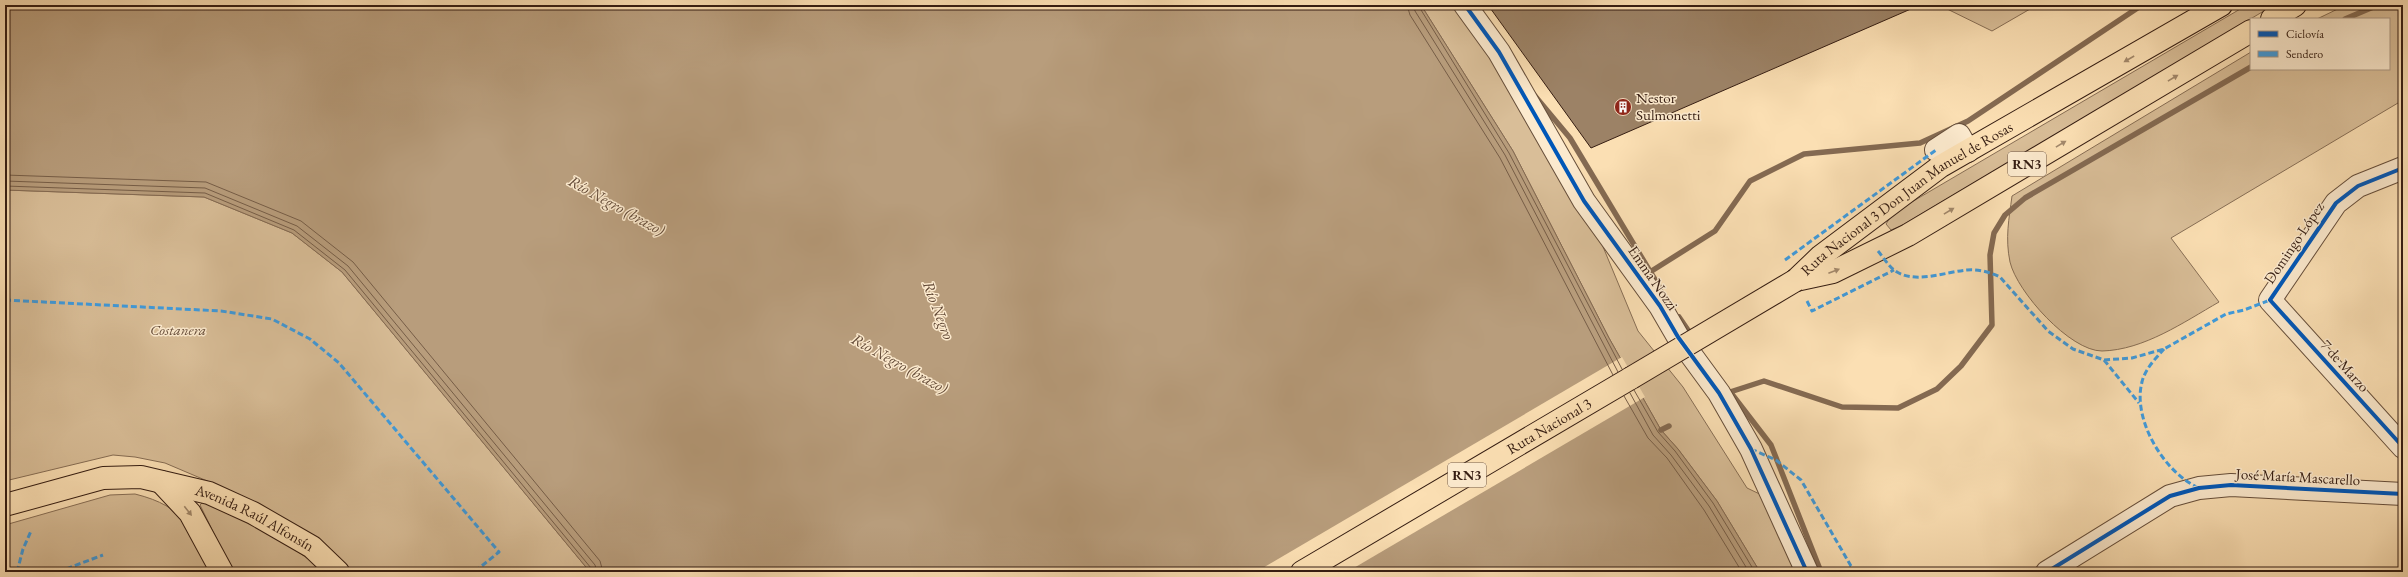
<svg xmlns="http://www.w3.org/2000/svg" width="2408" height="577" viewBox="0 0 2408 577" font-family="'EB Garamond',serif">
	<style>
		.green { fill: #d9be98; stroke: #876e55 }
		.water { fill: #b89d7c; stroke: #846a52 }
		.pier { fill: #fbdfb3 }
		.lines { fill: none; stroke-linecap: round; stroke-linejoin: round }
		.shore { stroke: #765d47; stroke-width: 1 }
		.stream { stroke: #846a52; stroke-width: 5.5 }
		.building { fill: #9c8266; stroke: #351d12 }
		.minor-casing { stroke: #664e3a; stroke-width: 24 }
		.major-casing { stroke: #351d12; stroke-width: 24 }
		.highway-casing { stroke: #351d12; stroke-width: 24 }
		.minor { stroke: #fceace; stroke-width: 22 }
		.major { stroke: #fbdfb3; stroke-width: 22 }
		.highway { stroke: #fbdfb3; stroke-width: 22 }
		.highway-bridge-casing { stroke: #351d12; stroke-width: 24; stroke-linecap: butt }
		.highway-bridge { stroke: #fbdfb3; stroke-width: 22 }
		.quiet { stroke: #3e9bde; stroke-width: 3; stroke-dasharray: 6 3; stroke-linecap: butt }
		.cycleway-casing { stroke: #fceace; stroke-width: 6 }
		.cycleway { stroke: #0057b8; stroke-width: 4 }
		.oneway { fill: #a2886b }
		.labels { text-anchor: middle; stroke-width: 3; stroke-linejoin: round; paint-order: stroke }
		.shield { fill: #fceace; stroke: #715a4a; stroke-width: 1 }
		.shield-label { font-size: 14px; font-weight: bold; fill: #351d12 }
		.poi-label { font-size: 15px; fill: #351d12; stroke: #fceace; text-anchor: start }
		.street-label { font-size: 15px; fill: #351d12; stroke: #fceace }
		.park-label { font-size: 15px; font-style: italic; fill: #664d3a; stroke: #fceace }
		.water-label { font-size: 16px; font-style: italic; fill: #634a37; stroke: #fceace }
	</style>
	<rect width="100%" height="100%" fill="#fbdfb3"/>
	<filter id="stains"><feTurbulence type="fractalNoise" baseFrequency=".005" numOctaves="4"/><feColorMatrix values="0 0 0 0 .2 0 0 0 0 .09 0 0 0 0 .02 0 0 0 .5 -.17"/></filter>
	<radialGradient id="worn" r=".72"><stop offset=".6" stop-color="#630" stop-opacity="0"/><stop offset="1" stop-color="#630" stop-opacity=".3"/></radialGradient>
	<path class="green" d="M1421,5H1456L1584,201L1638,331L1683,387L1747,488L1768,498L1797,572H1760L1717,501L1678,449L1661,430L1609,338L1513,151Z
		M1939,5H2037L1992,31Z
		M2247,5H2274L1901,226L1891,230L1886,224L1893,213Z
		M2346,5H2403V100L2171,238L2219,302C2184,322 2144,350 2102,351C2070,351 2017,292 2010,262C2005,238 2009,219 2012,196L2251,52V69H2389V19H2317Z
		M5,190L204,197L292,233L342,272L590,572H347L212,483L165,463L135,457L113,455L5,481Z
		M135,494C187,507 190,529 213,572H5V525L110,495Z
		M203,502C247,521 288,541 325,572H233L200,505Z"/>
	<path class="water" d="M5,5H1421L1513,151L1609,338L1661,430L1678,449L1717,501L1760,572H590L342,272L292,233L204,197L5,190Z"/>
	<path class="pier" d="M1622,357L1645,397L1347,572H1256Z"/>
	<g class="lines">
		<path class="shore" d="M1407,5L1410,15L1500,158L1613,375
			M1413,5L1415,11L1505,155L1618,372
			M1418,5L1509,153L1622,369
			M5,175L206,182L301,221L353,262L600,561L603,572
			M5,181L205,188L297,226L348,266L595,565L597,572
			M5,186L205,193L294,230L345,270L591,568L592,572
			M1634,390L1658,432L1675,451L1713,503L1755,572
			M1630,393L1653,435L1671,455L1709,506L1749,572
			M1624,396L1648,438L1667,458L1704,510L1742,572"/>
		<path class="stream" d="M2345,19L2378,5
			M1535,96L1570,138L1660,288
			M1650,272L1715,231L1750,181L1804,154L1920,143L1968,121L2142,5
			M1679,317L1692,336
			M1730,392L1764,381L1842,407L1898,408L1937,389L1961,366L1992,325L1990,255L1994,233L2005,215L2025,198L2251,67
			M1731,393L1771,445L1821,572
			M1661,430L1669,426"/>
	</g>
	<path class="building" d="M1488,5H1920L1591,148Z"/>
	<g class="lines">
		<g class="minor-casing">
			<path id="minor" d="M1465,5L1499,52L1584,201L1660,306L1678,337L1719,393L1751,449L1807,572
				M1936,150L1959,135L1968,151
				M2403,168L2358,186L2336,203L2270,300L2403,447
				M2047,572L2170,496L2199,488L2231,485L2403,494"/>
		</g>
		<g class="major-casing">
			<g id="major">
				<path d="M161,482L190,513L222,572"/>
				<path id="s1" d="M5,505L103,478L141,477L209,493L253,513L312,547L338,572"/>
			</g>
		</g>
		<g class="highway-casing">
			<g id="highway">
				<path d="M2272,19L2295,5"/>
				<path d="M1796,280L1833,272L1908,235L2251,31"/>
				<path id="s2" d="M1796,280L1821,256L1941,166L2221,5"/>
				<path id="s3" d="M1302,572L1631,378"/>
			</g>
		</g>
		<use href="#minor" class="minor"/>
		<use href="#major" class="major"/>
		<use href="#highway" class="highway"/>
		<g class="highway-bridge-casing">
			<path id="highway-bridge" d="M1631,378L1796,280"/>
		</g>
		<use href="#highway-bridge" class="highway-bridge"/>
		<path class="quiet" d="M1878,251C1883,257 1888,265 1894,270C1914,285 1944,272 1967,270C1978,269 1990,272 2000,277L2048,331L2073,349L2104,360L2132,358L2164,349L2226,314L2244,310L2270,300
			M1785,260L1936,150
			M5,300L221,311L272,319L310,339L339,363L499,552L478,569
			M1807,301L1812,311L1894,270
			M2164,349C2156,358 2145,369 2142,382C2132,419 2164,473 2199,488
			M2104,360L2139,403
			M1751,449L1776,460L1801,480L1851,566L1857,572
			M17,572L23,549L31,531
			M58,572L103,555"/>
		<g class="cycleway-casing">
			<path id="cycleway" d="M1465,5L1499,52L1584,201L1660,306L1678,337L1719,393L1751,449L1807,572
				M2403,168L2358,186L2336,203L2270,300L2403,447
				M2047,572L2170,496L2199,488L2231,485L2403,494"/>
		</g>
		<use href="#cycleway" class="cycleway"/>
	</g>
	<defs><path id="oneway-solid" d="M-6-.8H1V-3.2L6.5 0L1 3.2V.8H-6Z"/></defs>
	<g class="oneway">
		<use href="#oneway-solid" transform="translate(2129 59) rotate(150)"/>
		<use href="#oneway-solid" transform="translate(2173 78) rotate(-31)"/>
		<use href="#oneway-solid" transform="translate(2061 144) rotate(-31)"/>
		<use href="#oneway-solid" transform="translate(1949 211) rotate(-31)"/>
		<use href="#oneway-solid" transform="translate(1834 271) rotate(-21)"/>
		<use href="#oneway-solid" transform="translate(188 511) rotate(52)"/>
	</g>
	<defs>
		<g id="building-disc" transform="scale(0.9)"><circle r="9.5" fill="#8f2418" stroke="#fceace"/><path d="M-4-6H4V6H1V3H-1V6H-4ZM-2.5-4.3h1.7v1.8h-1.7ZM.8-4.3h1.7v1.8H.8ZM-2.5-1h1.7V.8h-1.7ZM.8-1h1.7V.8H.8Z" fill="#fff"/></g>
	</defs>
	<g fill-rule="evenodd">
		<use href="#building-disc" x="1623" y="107"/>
	</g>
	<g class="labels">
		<g class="shield">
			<rect x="2008" y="152" width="38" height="24" rx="3"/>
			<rect x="1448" y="463" width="38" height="24" rx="3"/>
		</g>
		<g class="shield-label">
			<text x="2027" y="169">RN3</text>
			<text x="1467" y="480">RN3</text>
		</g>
		<g class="poi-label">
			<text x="1636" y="103">Nestor<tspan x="1636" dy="17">Sulmonetti</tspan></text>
		</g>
		<g class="street-label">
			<text dy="5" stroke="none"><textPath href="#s2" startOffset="138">Ruta Nacional 3 Don Juan Manuel de Rosas</textPath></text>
			<text transform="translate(2294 243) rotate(-56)" y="5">Domingo López</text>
			<text transform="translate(1653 278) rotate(55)" y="5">Emma Nozzi</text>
			<text transform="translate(2345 366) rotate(48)" y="5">7 de Marzo</text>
			<text dy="5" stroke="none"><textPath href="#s3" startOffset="287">Ruta Nacional 3</textPath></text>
			<text transform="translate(2298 477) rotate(3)" y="5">José María Mascarello</text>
			<text dy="5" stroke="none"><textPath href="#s1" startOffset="261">Avenida Raúl Alfonsín</textPath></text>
		</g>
		<g class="park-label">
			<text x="178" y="335">Costanera</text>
		</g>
		<g class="water-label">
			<text transform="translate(617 205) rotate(29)" y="6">Río Negro (brazo)</text>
			<text transform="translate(939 310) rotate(69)" y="6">Río Negro</text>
			<text transform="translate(900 363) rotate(29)" y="6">Río Negro (brazo)</text>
		</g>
	</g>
	<rect width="2408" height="577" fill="none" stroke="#fbdfb3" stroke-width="20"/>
	<rect x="6" y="6" width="2396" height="565" fill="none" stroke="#351d12" stroke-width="2"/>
	<rect x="10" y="10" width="2388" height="557" fill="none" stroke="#351d12"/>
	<rect x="2250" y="18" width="140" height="52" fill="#fceace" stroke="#ac9883"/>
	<rect x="2258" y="31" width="20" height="6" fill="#0057b8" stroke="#ac9883"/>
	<text x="2286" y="38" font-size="12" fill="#351d12">Ciclovía</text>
	<rect x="2258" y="51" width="20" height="6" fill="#3e9bde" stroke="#ac9883"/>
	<text x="2286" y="58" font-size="12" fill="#351d12">Sendero</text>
	<rect width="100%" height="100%" filter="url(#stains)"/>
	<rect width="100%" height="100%" fill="url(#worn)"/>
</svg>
